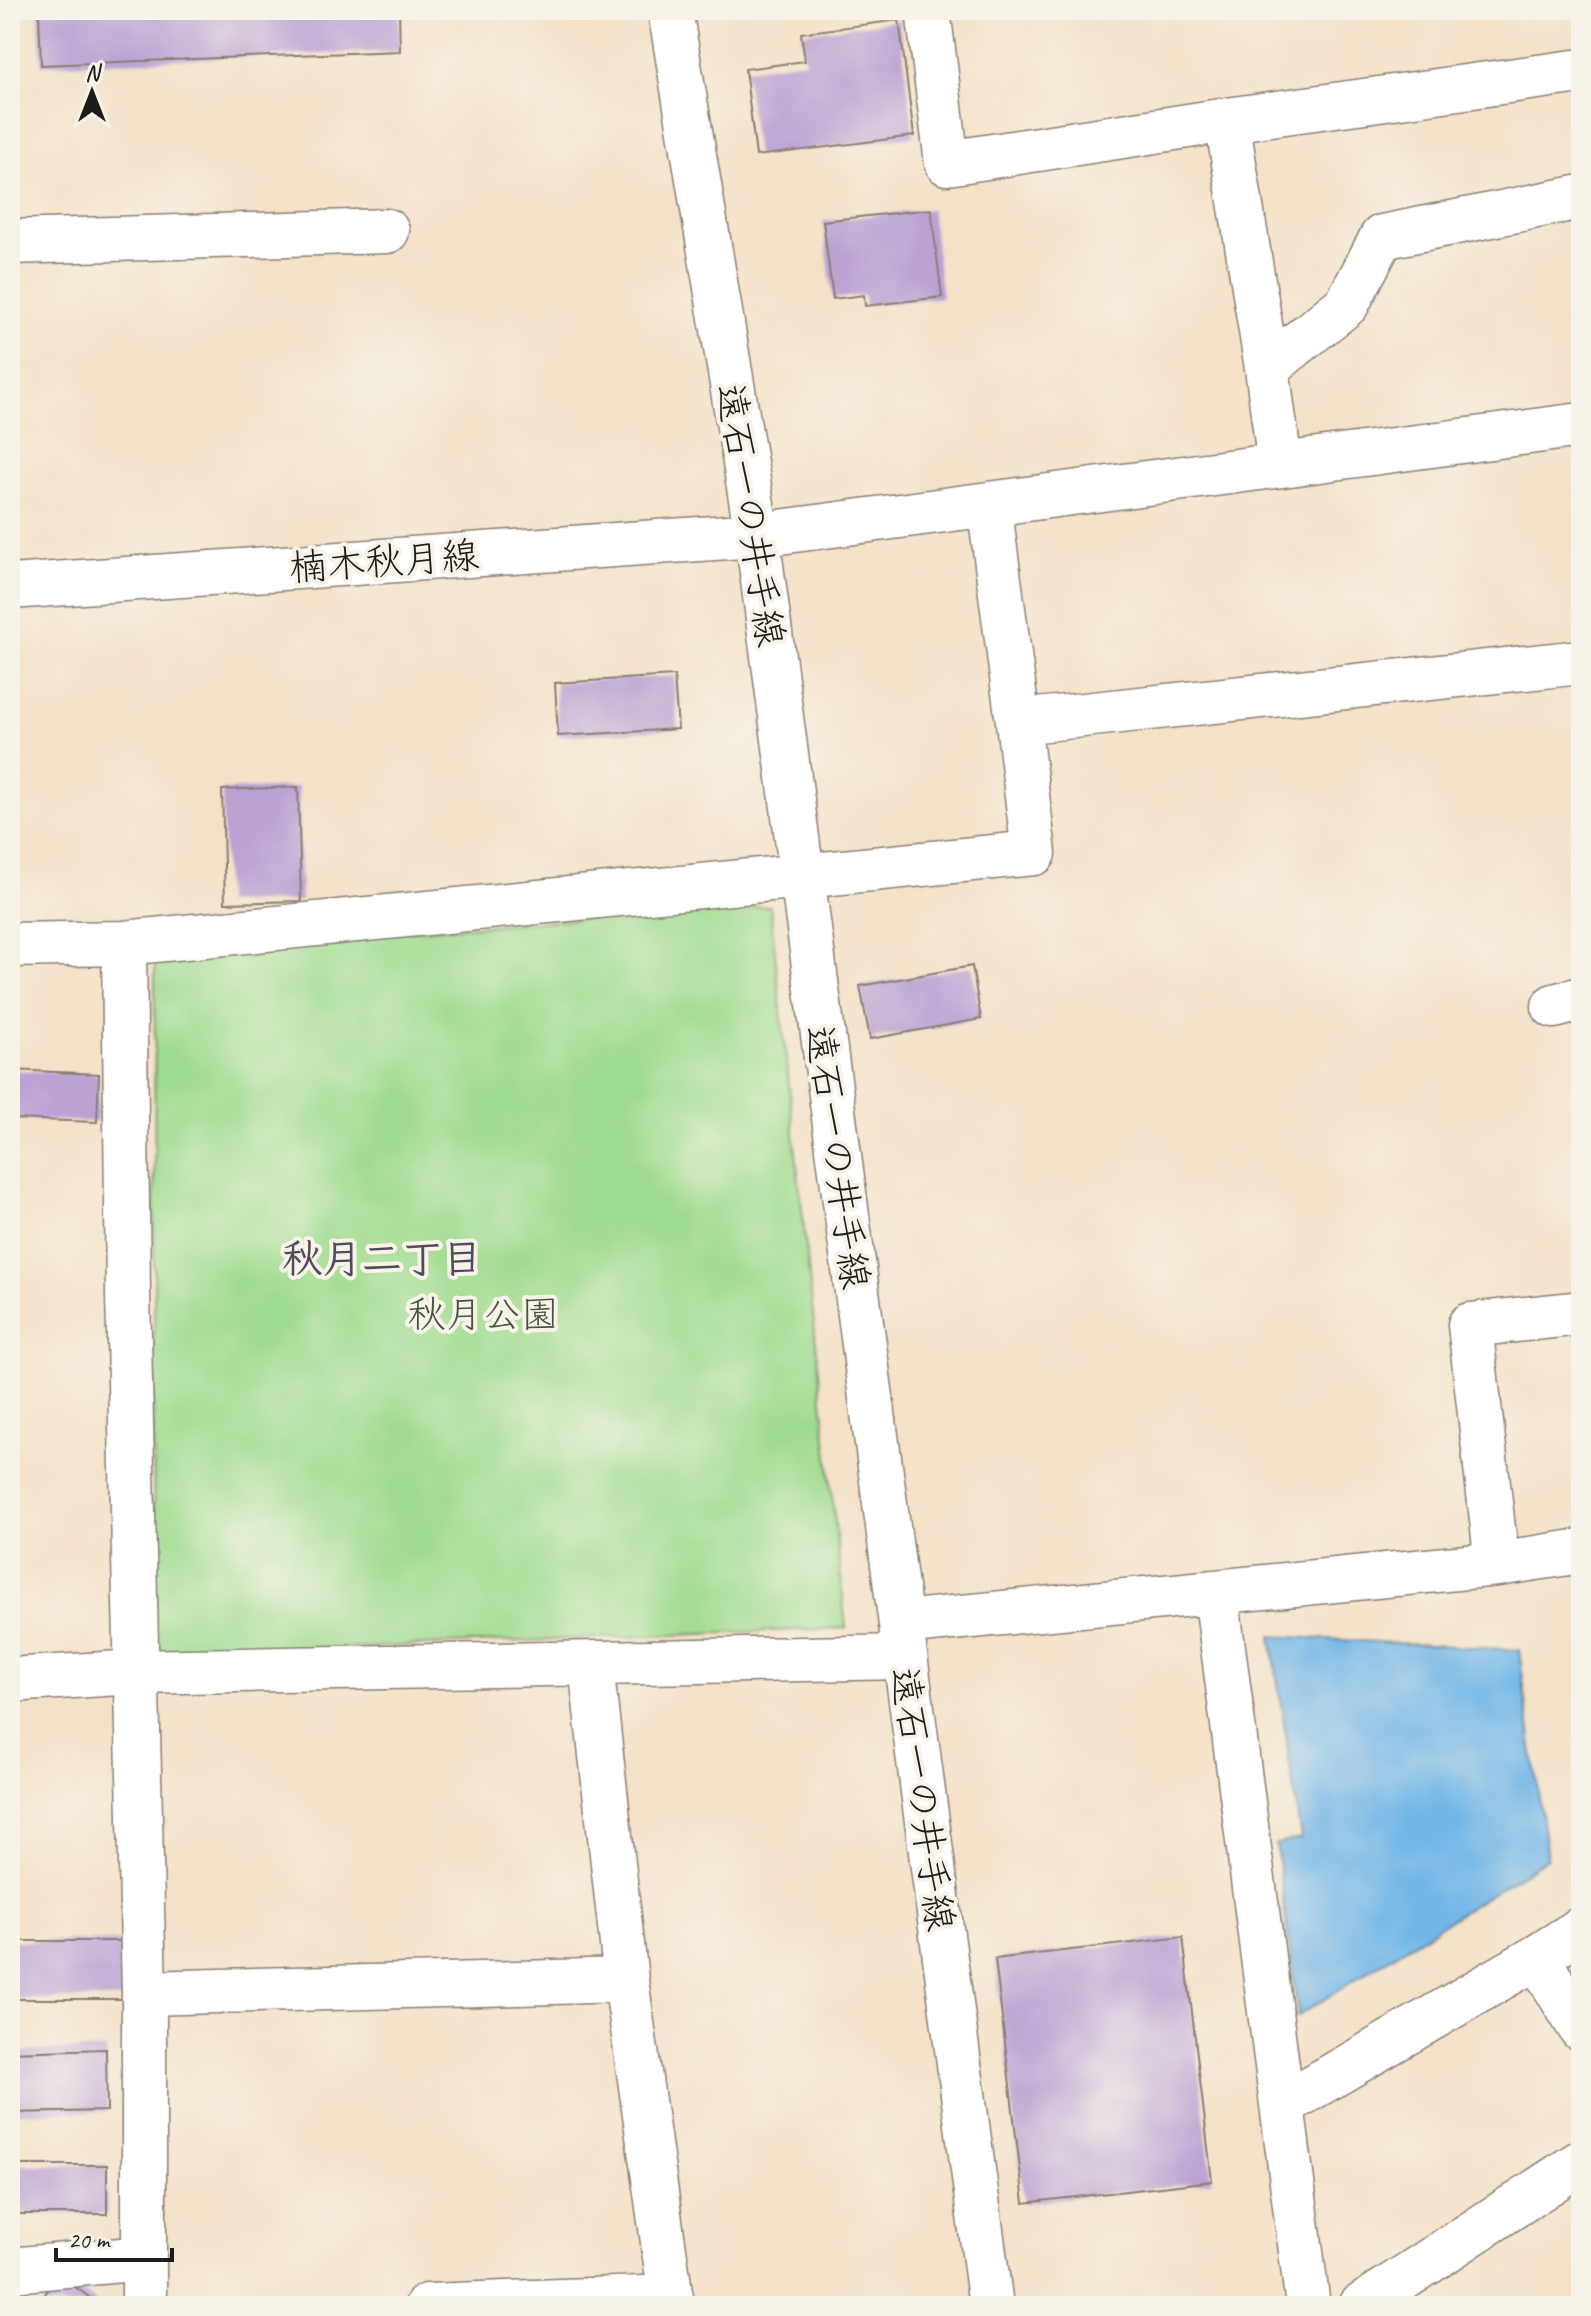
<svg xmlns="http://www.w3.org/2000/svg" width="1591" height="2316" viewBox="0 0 1591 2316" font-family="Caveat,'Klee One',sans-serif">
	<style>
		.green { fill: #a0dc90; stroke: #5e7c56; stroke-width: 2 }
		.water { fill: #71b6e7; stroke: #466982; stroke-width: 2 }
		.building { fill: #baa2d3 }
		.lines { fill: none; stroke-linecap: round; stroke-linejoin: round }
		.minor-casing { stroke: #887e72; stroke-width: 47 }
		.minor { stroke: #fff; stroke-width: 44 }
		.labels { text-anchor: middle; stroke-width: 8; stroke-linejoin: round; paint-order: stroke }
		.street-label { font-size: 38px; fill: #1c1c1c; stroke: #f7f3e8 }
		.park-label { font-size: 38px; fill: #44563f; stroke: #f7f3e8 }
		.neighbourhood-label { font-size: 40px; font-weight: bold; fill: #534b5c; stroke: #f7f3e8 }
	</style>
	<rect width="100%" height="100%" fill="#f7f3e8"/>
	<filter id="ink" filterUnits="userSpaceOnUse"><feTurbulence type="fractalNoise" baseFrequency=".0125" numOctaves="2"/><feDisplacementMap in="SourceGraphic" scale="16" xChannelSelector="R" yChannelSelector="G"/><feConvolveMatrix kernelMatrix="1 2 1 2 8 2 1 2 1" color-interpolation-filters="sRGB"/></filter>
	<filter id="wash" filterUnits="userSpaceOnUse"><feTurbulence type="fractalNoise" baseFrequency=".006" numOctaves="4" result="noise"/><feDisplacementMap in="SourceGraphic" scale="32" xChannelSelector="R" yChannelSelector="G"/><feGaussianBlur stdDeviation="1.8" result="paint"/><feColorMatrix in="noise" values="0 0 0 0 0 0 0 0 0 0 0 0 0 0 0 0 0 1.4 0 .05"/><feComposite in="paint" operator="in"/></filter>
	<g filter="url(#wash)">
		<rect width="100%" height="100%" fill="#f4e1c8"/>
		<path class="green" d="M770,906L846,1628L153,1656L155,948Z"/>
		<path class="water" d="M1271,1636L1519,1650L1547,1858L1298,2016L1276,1844L1301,1839Z"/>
		<g id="blocks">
			<path class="building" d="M87,10H399L400,51L41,65L39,12Z
				M899,20L914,136L756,156L745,69L805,61L801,33Z
				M931,209L942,297L865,306L864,295L833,299L823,221Z
				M674,676L678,729L558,736L555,683Z
				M298,787L301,901L225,903L222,790Z
				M972,966L981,1019L870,1039L860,986Z
				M10,1070L99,1074L97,1122L10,1119Z
				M1183,1937L1212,2181L1024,2203L995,1959Z
				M10,1941H122V1999H10Z
				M106,2049L107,2111L10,2113V2052Z
				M10,2165H107V2214H10Z
				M59,2275L101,2306H47L40,2301Z"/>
		</g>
	</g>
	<g filter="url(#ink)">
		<use href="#blocks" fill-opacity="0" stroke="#887e72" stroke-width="2"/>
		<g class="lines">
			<g class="minor-casing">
				<path id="minor" d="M670,10L757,535L991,2306
					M928,10L947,163L1227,120L1581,71
					M1227,120L1267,368L1280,465
					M10,242L387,231
					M1267,368L1347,304L1382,237L1581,197
					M989,504L1018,722
					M10,587L757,535L1581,425
					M124,943L128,1293L144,1993V2306
					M10,945L124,943L1034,853L1018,722L1581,662
					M1554,1006L1581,999
					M1497,1564L1470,1325L1581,1313
					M1216,1593L1308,2306
					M901,1623L1497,1564L1581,1551
					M591,1665L626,1980L672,2306
					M10,1680L135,1672L904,1657
					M1537,1957L1581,2029
					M144,1993L626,1980
					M1282,2105L1537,1957L1581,1929
					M10,2270L144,2258
					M427,2306L671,2297
					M1361,2306L1581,2162"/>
			</g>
			<use href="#minor" class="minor"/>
		</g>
	</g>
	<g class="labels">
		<g class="street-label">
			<text transform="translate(751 515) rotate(81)" y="13">遠石一の井手線</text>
			<text transform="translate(384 561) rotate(-4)" y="13">楠木秋月線</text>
			<text transform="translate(838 1157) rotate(82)" y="13">遠石一の井手線</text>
			<text transform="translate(923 1799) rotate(82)" y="13">遠石一の井手線</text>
		</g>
		<g class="park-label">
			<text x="483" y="1327">秋月公園</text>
		</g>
		<g class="neighbourhood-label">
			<text x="382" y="1272">秋月二丁目</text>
		</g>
	</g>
	<rect width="1591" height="2316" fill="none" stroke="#f7f3e8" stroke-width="40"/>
	<g transform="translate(92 92)" stroke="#f7f3e8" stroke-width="6" paint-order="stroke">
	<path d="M0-6L14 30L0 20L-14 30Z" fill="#1c1c1c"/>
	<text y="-12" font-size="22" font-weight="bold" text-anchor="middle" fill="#1c1c1c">N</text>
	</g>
	<path d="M56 2248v12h116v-12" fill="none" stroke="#1c1c1c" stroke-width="4"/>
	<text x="68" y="2248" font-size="24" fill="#1c1c1c" stroke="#f7f3e8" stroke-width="6" paint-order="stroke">20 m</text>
</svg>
